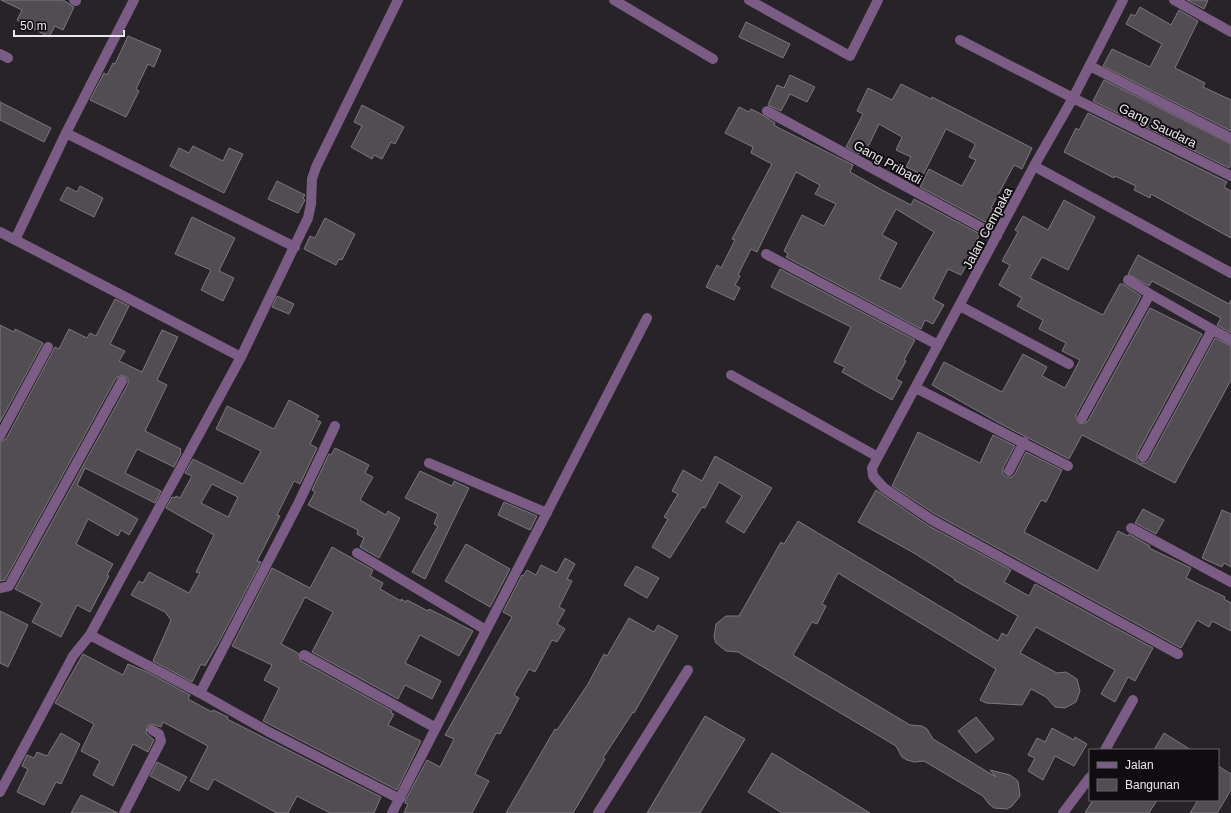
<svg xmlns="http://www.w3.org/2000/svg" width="1231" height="813" viewBox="0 0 1231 813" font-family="Arial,sans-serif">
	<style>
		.building { fill: #514d53; stroke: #7d787f; fill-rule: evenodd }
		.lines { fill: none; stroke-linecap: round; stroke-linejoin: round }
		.minor { stroke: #7b5c85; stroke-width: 10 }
		.labels { text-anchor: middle; stroke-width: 4; stroke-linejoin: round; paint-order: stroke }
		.street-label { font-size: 13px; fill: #ebe8ec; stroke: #0f0d10 }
	</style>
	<rect width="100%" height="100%" fill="#282329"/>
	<path class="building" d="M1,0H63L74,7L63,30L55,26L49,37L17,20L22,10Z
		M1187,0H1208L1204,9Z
		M1140,7L1171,25L1179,10L1198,21L1175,68L1205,83L1203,87L1231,100V131L1103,66L1112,49L1150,67L1162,44L1126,24L1131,14L1135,16Z
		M746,22L790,44L783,58L739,37Z
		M128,36L161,50L154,67L148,64L136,89L139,91L126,117L90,100L104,73L107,75L113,63L115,64Z
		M790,75L815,87L807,102L790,94L781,111L768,105L777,85L784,88Z
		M1104,80L1231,144V164L1229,168L1093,101Z
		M901,84L931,99L932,97L1032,148L1022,169L1014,165L991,208L998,212L991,225L920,187L929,169L962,186L976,160L969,157L975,145L974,143L946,129L923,175L906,167L911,157L896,150L902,137L879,124L865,153L861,151L859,154L846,147L863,114L857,111L868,88L892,100Z
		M0,102L51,128L44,142L0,120Z
		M362,105L404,127L395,144L391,142L382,159L374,155L372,159L351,147L362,126L354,122Z
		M739,107L749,112L751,109L761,114L775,123L774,125L779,128L853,165L850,172L882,190L911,205L914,199L980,234L965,262L967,264L961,275L948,269L933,299L944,305L933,324L925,320L921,329L786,257L788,254L784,251L802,215L824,226L836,204L815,194L820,185L796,172L757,252L751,249L738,275L740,276L735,285L740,288L734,300L706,287L717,265L721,268L735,240L732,239L772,164L751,153L753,147L725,133ZM896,209L934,232L901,289L879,279L897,243L882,235Z
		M1088,113L1227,182L1224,187L1231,191V238L1151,194L1150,198L1134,190L1136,186L1115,176L1114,178L1064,152L1076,128L1079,130Z
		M193,146L223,161L229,148L243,154L224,193L170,166L179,148L189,153Z
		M277,181L305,195L303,198L305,200L298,213L268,199Z
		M80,186L103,198L94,217L60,200L67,187L77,192Z
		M1064,200L1095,217L1068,270L1042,257L1030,278L1103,315L1120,284H1123L1141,296L1076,415V419L1079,423L1083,424L1088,421L1150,308L1202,334L1137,454V460L1140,463H1146L1149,460L1215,338L1231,346V380L1175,483L1082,435L1069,459L999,423L932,385L944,362L1002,392L1023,354L1047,367L1042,376L1065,388L1080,360L1062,351L1066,343L1039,329L1043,320L1017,306L1022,298L999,285L1010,265L1002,261L1018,232L1015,230L1023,216L1048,230Z
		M192,217L235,238L219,271L234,278L223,301L201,290L211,270L175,254Z
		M325,218L355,234L342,260L339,259L336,265L304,249L310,236L315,238Z
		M1138,255L1229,304L1231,300V333L1217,325L1221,318L1152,281L1149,286L1128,274Z
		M780,269L915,340L904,360L906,361L896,379L902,382L892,400L842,372L845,367L834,362L851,327L771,287Z
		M277,296L294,304L289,314L272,307Z
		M115,299L129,306L110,344L125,351L119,361L142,372L162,330L178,337L157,380L167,385L145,431L181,449L180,452L181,453L174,467L137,449L125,473L161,491L155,503L85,468L77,485L138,519L129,535L121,530L118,536L88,519L76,544L113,564L107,575L109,576L90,612L77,605L61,637L32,622L42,603L15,589L128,384V378L122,375L116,378L5,580L0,581V442L6,439L55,347L59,349L69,329L87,338L90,333L96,336Z
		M0,325L14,332L15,329L43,343L0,422Z
		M289,400L319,416L316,420L321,422L310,444L317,448L300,484L294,481L277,515L280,516L257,561L261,562L220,640L205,666L201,664L192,682L153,661L171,620L165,612L131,595L139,581L143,583L149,572L189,593L200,573L196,572L214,535L166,508L172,497L175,498L176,496L180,498L192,476L185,473L193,459L243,484L261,451L216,429L227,406L274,429ZM212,484L238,497L228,517L201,503Z
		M918,432L980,463L993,435L1015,446L1003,468V474L1006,477H1012L1015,474L1026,452L1062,470L1046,502L1041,500L1024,532L1098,571L1118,531L1128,536L1129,534L1150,546L1149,548L1191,568L1186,578L1225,597L1224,599L1231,603V631L1212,621L1209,627L1197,620L1181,648L935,514L892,486Z
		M335,448L369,465L365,473L373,477L360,500L386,515L388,511L400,518L379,558L360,547L364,538L357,534L358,530L308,505L315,492L312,490L329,454L331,455Z
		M715,456L772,488L744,533L726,522L742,496L719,482L705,508L702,507L670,558L652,547L668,519L664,517L678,494L672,491L683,470L702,481Z
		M420,471L452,486L454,481L469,488L425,579L412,572L438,526L434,524L438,514L405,498Z
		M876,490L929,526L1011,570L1004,582L1029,596L1035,584L1153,648L1135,681L1128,677L1115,702L1101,694L1115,670L1036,627L1020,653L1057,673L1066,672L1077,679L1080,691L1076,702L1065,708L1055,707L1046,697L1031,689L1022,705L986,703L980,700L996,669L838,573L822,604L826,606L817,624L812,622L793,655L910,725L922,726L927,729L933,739L996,777L990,770L1010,775L1018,781L1020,796L1012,806L1007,809L994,808L989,804L983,796L924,761L914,762L907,760L902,757L896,746L738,652L726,651L716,643L714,637L716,624L726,616H739L781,542L784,544L798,521L998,641L1002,633L1007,636L1018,616L954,580L955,579L914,553L858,522Z
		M504,502L537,516L530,530L498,515Z
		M1143,509L1164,520L1156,534L1135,523Z
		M1222,510L1231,514V567L1224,563L1222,567L1202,558Z
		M466,544L510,569L490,607L445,581Z
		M332,547L373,570L370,576L383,583L380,589L401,601V599L406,602L407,600L428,611L429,609L473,631L459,656L420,635L405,663L441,681L432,699L405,685L398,699L312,652L333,612L305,597L281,644L298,653L301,661L392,711L391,713L394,714L388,725L421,741L397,790L263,721L279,688L264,680L272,665L232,646L272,568L310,588Z
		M565,558L575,564L567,579L572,581L559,607L565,610L557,624L565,629L557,642L552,640L535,672L529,669L514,695L519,698L500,734L496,733L475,774L489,781L472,813H404L408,804L405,803L406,799L427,760L440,767L454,739L445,735L512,617L503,612L522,575L523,576L527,570L536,575L541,565L557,573Z
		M636,566L659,578L647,598L624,585Z
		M0,611L28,625L8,667L0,663Z
		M629,618L654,632L658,625L678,636L634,713L633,712L603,758L605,759L573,813H506L555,729L557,730L588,684L604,654L607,656Z
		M83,654L123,675L128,664L147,672L190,695L188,699L212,712L213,710L228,717L227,719L381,797L374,813H330L297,796L288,813H277L214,779L208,790L190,781L208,746L163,722L161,727L152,724L147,726L146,733L154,740L148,752L133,744L113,786L93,775L100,761L81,751L94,724L55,703Z
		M705,716L745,739L700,813H647Z
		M976,717L994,739L976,753L958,731Z
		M1052,728L1074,740L1075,737L1087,744L1074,766L1055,756L1043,780L1028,771L1035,758L1028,755L1037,738L1045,742Z
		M61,733L80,744L61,784L56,782L44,805L17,792L28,769L22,766L27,755L34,758L37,752L47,756Z
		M1164,733L1191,750H1154Z
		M772,753L870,813H782L748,792Z
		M157,762L187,777L179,791L150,776Z
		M1218,766L1231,774V790L1217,813H1190L1198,800H1218Z
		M81,795L118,813H71Z
		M1093,800H1157L1149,813H1085Z"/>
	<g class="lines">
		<path class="minor" d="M74,0L76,1
			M614,0L713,59
			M749,0L850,56L878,0
			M1123,0L1073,98L1034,166L872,468L873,476L884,488L932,520L1178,654
			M1174,0L1231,32
			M960,40L1073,98L1231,176
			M0,54L8,58
			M1090,66L1231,138
			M767,111L997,236
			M66,133L295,247
			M1034,166L1231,273
			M0,232L241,357
			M15,240L66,133L134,0
			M766,254L938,345
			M1128,280L1150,294
			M960,306L1069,364
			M731,375L878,457
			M916,388L1068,466
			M1082,418L1150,294L1231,340
			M335,426L299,502L200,693L269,732L400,799
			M0,436L48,347
			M1143,457L1212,330
			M429,463L547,513
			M1009,471L1024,442
			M1131,528L1231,582
			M357,553L486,630
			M0,588L9,586L122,381
			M90,635L200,693
			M304,655L436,728
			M1105,750L1133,700
			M0,792L73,656L90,635L241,357L308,218L311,204L312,179L316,167L398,0
			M124,813L161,741L159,734L152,730
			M392,813L647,318
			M598,813L688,670
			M1063,813L1090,777"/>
	</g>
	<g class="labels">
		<g class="street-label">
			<text transform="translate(1158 125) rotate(26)" y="5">Gang Saudara</text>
			<text transform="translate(888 162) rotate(29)" y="5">Gang Pribadi</text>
			<text transform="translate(987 228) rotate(-62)" y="5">Jalan Cempaka</text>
		</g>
	</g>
	<rect x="1089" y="749" width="130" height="52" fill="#0f0d10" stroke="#676568"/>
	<rect x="1097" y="762" width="20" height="6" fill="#7b5c85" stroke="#676568"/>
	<text x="1125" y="769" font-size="12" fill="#ebe8ec">Jalan</text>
	<rect x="1097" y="779" width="20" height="12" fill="#514d53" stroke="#676568"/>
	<text x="1125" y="789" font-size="12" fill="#ebe8ec">Bangunan</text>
	<path d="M14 30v6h110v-6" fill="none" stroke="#ebe8ec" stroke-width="2"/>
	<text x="20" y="30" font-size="12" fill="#ebe8ec" stroke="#0f0d10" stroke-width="3" paint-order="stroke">50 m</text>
</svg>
